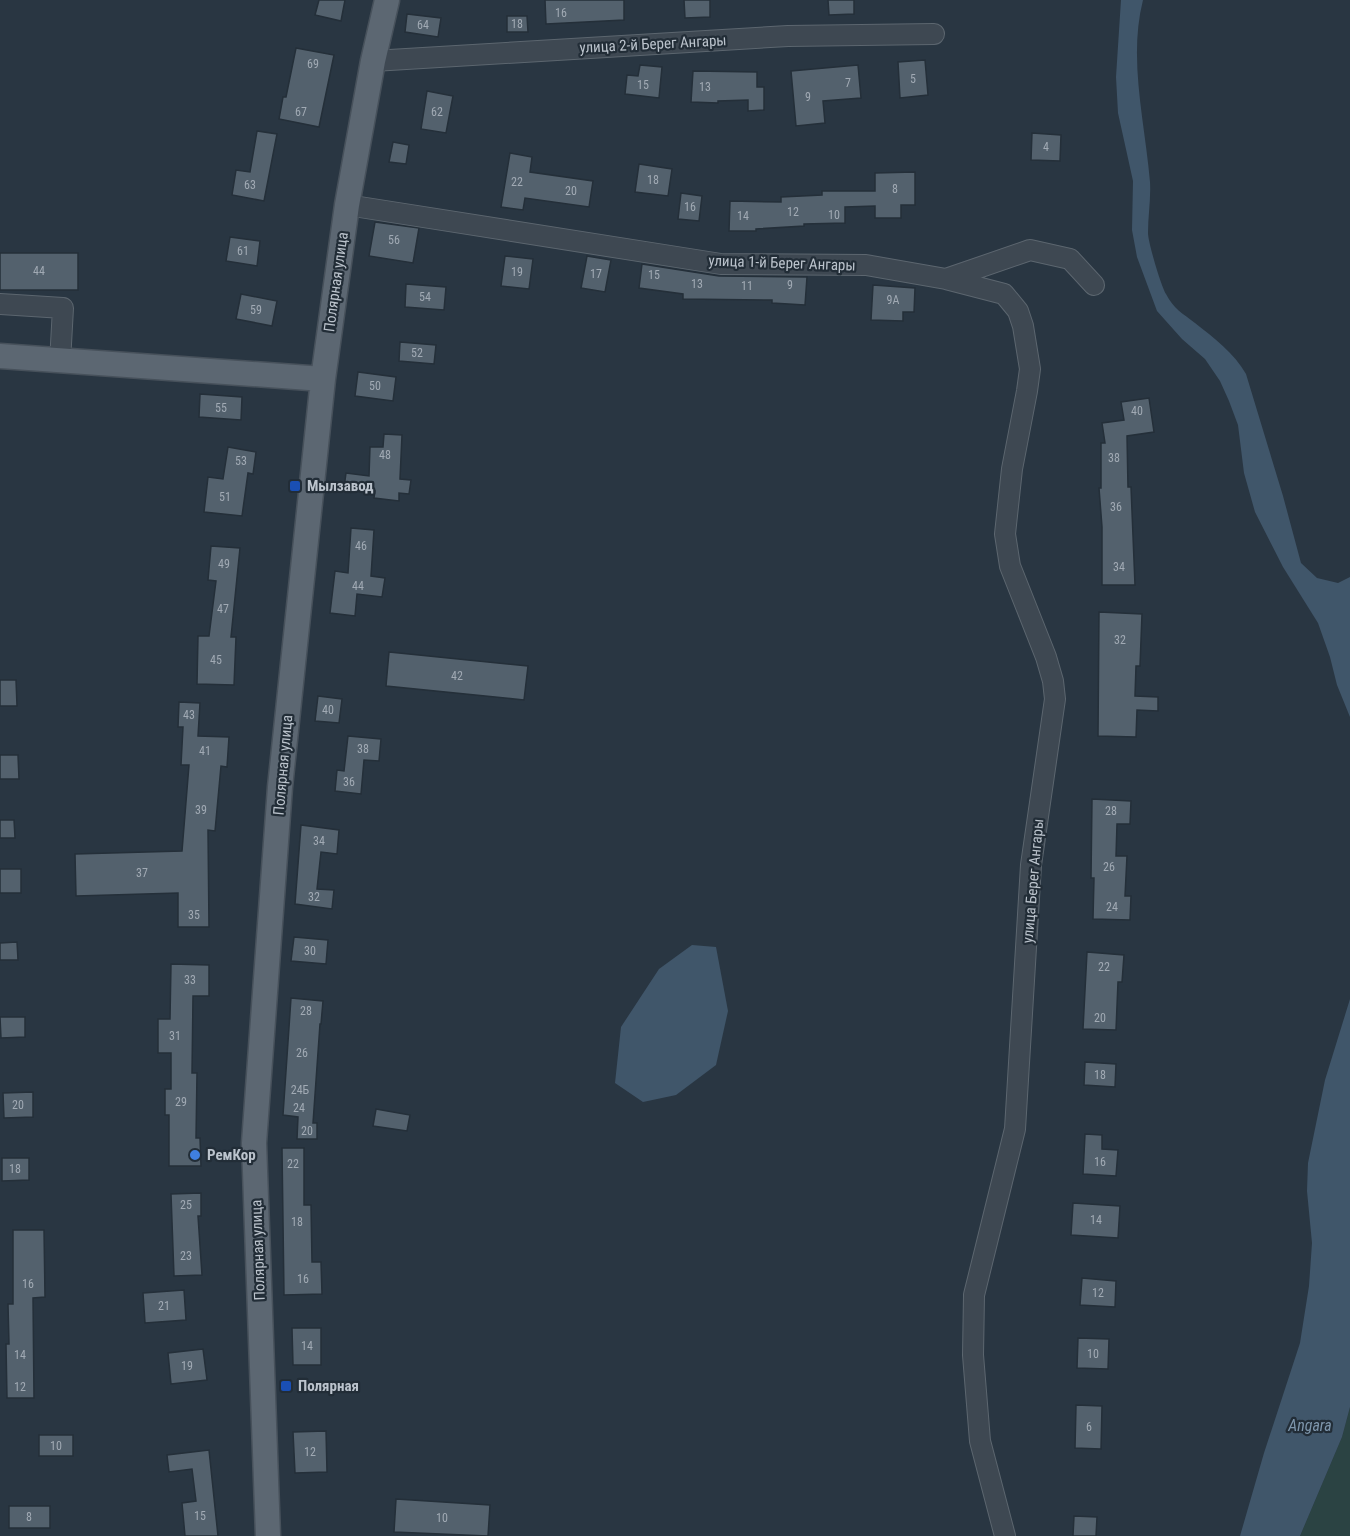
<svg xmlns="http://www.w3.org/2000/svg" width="1350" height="1536" viewBox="0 0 1350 1536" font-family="'Roboto Condensed',sans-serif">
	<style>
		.green { fill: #2b4343 }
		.water { fill: #40566a }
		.building { fill: #53616d; stroke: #242f39; stroke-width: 1.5 }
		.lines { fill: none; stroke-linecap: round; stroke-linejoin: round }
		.minor-casing { stroke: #5c666f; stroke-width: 22 }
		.major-casing { stroke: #47515b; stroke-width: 27 }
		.minor { stroke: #3e4852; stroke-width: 20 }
		.major { stroke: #5c6772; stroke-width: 24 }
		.transit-dot { fill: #1a4fb4; stroke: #222d37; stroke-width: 2 }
		.shop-dot { fill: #3f7fe0; stroke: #222d37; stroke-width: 2 }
		.labels { text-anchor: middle; stroke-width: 4.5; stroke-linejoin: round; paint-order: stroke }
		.number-label { font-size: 12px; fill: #a1aab4 }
		.street-label { font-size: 15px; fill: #bbc3cc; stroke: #222d37 }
		.poi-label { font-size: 15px; font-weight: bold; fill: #bbc3cc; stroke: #222d37; text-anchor: start }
		.water-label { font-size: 16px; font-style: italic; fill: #7e96ac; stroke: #222d37 }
	</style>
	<rect width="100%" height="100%" fill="#293642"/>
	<path class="green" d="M1350,1407V1536H1300L1342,1437Z"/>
	<path class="water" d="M1121,0H1143C1128,59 1145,122 1150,182C1151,199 1148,216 1148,233C1148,242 1161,286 1166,294C1174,309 1182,313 1195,323C1213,337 1235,354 1246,374L1283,496L1301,563L1317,578L1338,583L1350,577V717L1337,685L1330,657L1318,623L1283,567L1255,512L1244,473L1238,425L1229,401L1220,381L1205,359L1182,339L1157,311L1137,257L1132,230L1133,181L1118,113L1116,77Z
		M692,945L716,947L728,1011L716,1065L676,1095L643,1102L615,1083L621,1027L659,969Z
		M1350,999V1407L1342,1437L1300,1536H1240L1264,1453L1300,1343L1309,1286L1312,1243L1307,1191L1308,1163L1325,1080Z"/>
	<path class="building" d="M319,0H345L341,21L315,15Z
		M545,0H624V20L546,24Z
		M684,0H710V17L685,18Z
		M828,0H854V14L829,15Z
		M407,14L441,18L438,37L405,32Z
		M507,16H527L528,32H507Z
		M296,48L334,55L319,127L279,119L283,97H286Z
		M925,60L928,95L900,98L898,62Z
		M640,65L662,67L659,98L625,94L627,75L638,76Z
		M858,65L861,98L823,101L825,123L796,126L791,71Z
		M693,71L757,72V87H764V110L748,111V100L718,101V103L691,102Z
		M427,91L453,96L446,133L421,129Z
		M257,131L277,134L264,201L232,195L236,170L250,172Z
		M1032,133L1061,135L1060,161L1031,160Z
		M393,142L409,145L406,164L389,162Z
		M510,153L532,157L530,172L593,181L589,207L525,198L523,210L501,207Z
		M639,164L672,169L668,196L635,192Z
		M915,172V205H901V218H875V206L845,207V223L804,224V226L756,229V231H729L730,201L781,202V197L822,195V191H875V173Z
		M681,193L702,196L699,221L678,219Z
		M375,222L419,228L413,263L369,256Z
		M230,237L260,241L257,266L226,261Z
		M0,253H78V290H0Z
		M505,256L533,259L529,289L501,286Z
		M587,256L611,260L605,292L581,288Z
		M642,264L719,276L807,277L805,305L772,303V300L683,299V294L639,288Z
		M406,284L446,287L444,310L405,307Z
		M873,285L915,288L914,312H903V321L871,320Z
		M241,294L277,301L272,326L236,319Z
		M400,342L436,345L434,364L399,361Z
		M358,372L396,377L393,401L355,396Z
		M200,394L242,397L241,420L199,417Z
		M1149,398L1154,432L1127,436L1128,487H1131L1135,585H1102V527L1099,488H1101V443H1105L1102,423L1124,420L1121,402Z
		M384,434L402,435L400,479L411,480L409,494L399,493V501L374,498L375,491L344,488L346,473L369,476L370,447H383Z
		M228,447L256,452L253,474L248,473L242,516L204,512L208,477L223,479Z
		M351,528L374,530L371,576L385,578L382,597L357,594L355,616L330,613L335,571L348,573Z
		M211,546L240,548L231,637H236L234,685L197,684L198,636H209L216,581L208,580Z
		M1099,612L1142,614L1140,666H1136L1135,696L1158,697V711L1137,710L1136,737L1098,736Z
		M389,652L528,666L524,700L386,686Z
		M0,680H16L17,706H0Z
		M318,696L342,699L339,723L315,721Z
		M179,702L200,703L198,736L229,737L227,767L221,766L215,831L208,830L209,927H178V893L76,896L75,854L182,851L189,765H181L183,727H178Z
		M348,736L381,739L379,761L364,760L361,794L335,791L337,770L344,771Z
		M0,755H18L19,779H0Z
		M1092,799L1131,801L1130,824H1117L1116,856H1127L1125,896H1131L1130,920L1093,919L1094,878H1091Z
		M0,820H14L15,838H0Z
		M301,825L339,830L337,854L321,852L317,889L334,890L332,909L295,904Z
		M0,869H21V893H0Z
		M294,937L328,940L326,964L291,961Z
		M17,942L18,960H0V943Z
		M1087,952L1124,955L1122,982H1118L1116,1030L1083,1029Z
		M171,964L209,965V996H193L192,1073H197L196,1138H200L201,1166H169V1115H165V1089H171V1053H158V1019H170Z
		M291,998L323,1001L321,1024H320L313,1123H317V1139H297L298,1117L283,1115Z
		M0,1017H25V1037L1,1038Z
		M1085,1062L1116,1064L1115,1087L1084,1085Z
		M33,1092V1117L4,1118L3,1093Z
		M376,1109L410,1115L407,1131L373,1126Z
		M1085,1134L1102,1135V1149L1118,1150L1116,1176L1083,1174Z
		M282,1148H304V1205H311L312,1262H321L322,1294L284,1295Z
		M2,1158H29V1180L2,1181Z
		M201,1193V1216H198L202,1275L174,1276L171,1194Z
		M1073,1203L1120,1206L1118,1238L1071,1235Z
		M13,1230H44L45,1297L33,1298L34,1398H7L6,1344H9L8,1304H13Z
		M1082,1278L1116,1281L1115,1307L1080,1305Z
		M184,1290L186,1320L145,1323L143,1293Z
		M292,1328H321V1365H293Z
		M1078,1338L1109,1339L1108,1369L1077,1368Z
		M203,1349L207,1380L171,1384L168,1353Z
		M1076,1405L1102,1406L1101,1449L1075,1448Z
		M326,1431L327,1472L295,1473L293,1432Z
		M39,1435H73V1456H39Z
		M209,1450L218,1536H185L182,1503L196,1501L192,1469L169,1472L167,1455Z
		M396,1499L490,1505L488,1536L394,1532Z
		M9,1506H50V1528H9Z
		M1074,1516L1097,1517L1096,1536H1073Z"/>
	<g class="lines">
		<g class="minor-casing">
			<path id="minor" d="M373,61L788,36L934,34
				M347,205L721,264L866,265L946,279L1030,250L1070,259L1094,285
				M946,279L1004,294L1018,311L1023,326L1030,369L1027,391L1012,469L1005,534L1010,566L1046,657L1053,681L1055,699L1031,865L1015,1129L974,1295L973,1355L980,1441L1005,1536
				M0,304L63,308L60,362"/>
		</g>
		<g class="major-casing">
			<path id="major" d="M0,356L323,379
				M268,1536L254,1143L280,787L323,379L347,205L373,61L387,0"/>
		</g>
		<use href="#minor" class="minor"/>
		<use href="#major" class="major"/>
	</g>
	<g class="transit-dot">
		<rect x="289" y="480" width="12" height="12" rx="3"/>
		<rect x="280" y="1380" width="12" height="12" rx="3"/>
	</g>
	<circle class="shop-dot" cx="195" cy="1155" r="6"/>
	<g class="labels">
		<g class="number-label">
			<text x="561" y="17">16</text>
			<text x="517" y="28">18</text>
			<text x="423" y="29">64</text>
			<text x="313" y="68">69</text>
			<text x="913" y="83">5</text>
			<text x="848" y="87">7</text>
			<text x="643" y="89">15</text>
			<text x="705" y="91">13</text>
			<text x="808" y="101">9</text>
			<text x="301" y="116">67</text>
			<text x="437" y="116">62</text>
			<text x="1046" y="151">4</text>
			<text x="653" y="184">18</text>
			<text x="517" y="186">22</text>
			<text x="250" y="189">63</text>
			<text x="895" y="193">8</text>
			<text x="571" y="195">20</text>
			<text x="690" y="211">16</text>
			<text x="793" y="216">12</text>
			<text x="834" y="219">10</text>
			<text x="743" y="220">14</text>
			<text x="394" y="244">56</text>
			<text x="243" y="255">61</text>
			<text x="39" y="275">44</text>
			<text x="517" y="276">19</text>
			<text x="596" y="278">17</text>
			<text x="654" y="279">15</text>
			<text x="697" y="288">13</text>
			<text x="790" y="289">9</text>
			<text x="747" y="290">11</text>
			<text x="425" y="301">54</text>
			<text x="893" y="304">9А</text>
			<text x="256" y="314">59</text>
			<text x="417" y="357">52</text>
			<text x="375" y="390">50</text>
			<text x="221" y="412">55</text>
			<text x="1137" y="415">40</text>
			<text x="385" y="459">48</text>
			<text x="1114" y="462">38</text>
			<text x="241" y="465">53</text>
			<text x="225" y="501">51</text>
			<text x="1116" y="511">36</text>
			<text x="361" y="550">46</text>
			<text x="224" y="568">49</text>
			<text x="1119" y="571">34</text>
			<text x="358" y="590">44</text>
			<text x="223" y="613">47</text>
			<text x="1120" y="644">32</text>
			<text x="216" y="664">45</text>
			<text x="457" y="680">42</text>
			<text x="328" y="714">40</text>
			<text x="189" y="719">43</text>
			<text x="363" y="753">38</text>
			<text x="205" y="755">41</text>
			<text x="349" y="786">36</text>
			<text x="201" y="814">39</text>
			<text x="1111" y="815">28</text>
			<text x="319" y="845">34</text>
			<text x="1109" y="871">26</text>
			<text x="142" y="877">37</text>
			<text x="314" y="901">32</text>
			<text x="1112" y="911">24</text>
			<text x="194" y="919">35</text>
			<text x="310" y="955">30</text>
			<text x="1104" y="971">22</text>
			<text x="190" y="984">33</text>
			<text x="306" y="1015">28</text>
			<text x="1100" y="1022">20</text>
			<text x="175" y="1040">31</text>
			<text x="302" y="1057">26</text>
			<text x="1100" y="1079">18</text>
			<text x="300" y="1094">24Б</text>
			<text x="181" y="1106">29</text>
			<text x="18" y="1109">20</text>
			<text x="299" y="1112">24</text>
			<text x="307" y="1135">20</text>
			<text x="1100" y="1166">16</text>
			<text x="293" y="1168">22</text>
			<text x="15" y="1173">18</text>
			<text x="186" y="1209">25</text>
			<text x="1096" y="1224">14</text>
			<text x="297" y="1226">18</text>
			<text x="186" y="1260">23</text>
			<text x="303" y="1283">16</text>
			<text x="28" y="1288">16</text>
			<text x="1098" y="1297">12</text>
			<text x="164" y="1310">21</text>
			<text x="307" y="1350">14</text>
			<text x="1093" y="1358">10</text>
			<text x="20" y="1359">14</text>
			<text x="187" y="1370">19</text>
			<text x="20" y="1391">12</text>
			<text x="1089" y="1431">6</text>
			<text x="56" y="1450">10</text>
			<text x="310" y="1456">12</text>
			<text x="200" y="1520">15</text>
			<text x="29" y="1521">8</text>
			<text x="442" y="1522">10</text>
		</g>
		<g class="street-label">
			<text transform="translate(653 44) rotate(-3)" y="5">улица 2-й Берег Ангары</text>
			<text transform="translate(782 263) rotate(2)" y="5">улица 1-й Берег Ангары</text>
			<text transform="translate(336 282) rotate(-82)" y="5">Полярная улица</text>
			<text transform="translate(283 765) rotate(-85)" y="5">Полярная улица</text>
			<text transform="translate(1033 881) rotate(-85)" y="5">улица Берег Ангары</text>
			<text transform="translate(258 1250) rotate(-92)" y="5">Полярная улица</text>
		</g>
		<g class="poi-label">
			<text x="307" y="491">Мылзавод</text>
			<text x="207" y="1160">РемКор</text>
			<text x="298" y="1391">Полярная</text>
		</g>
		<g class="water-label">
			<text x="1310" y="1431">Angara</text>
		</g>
	</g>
</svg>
